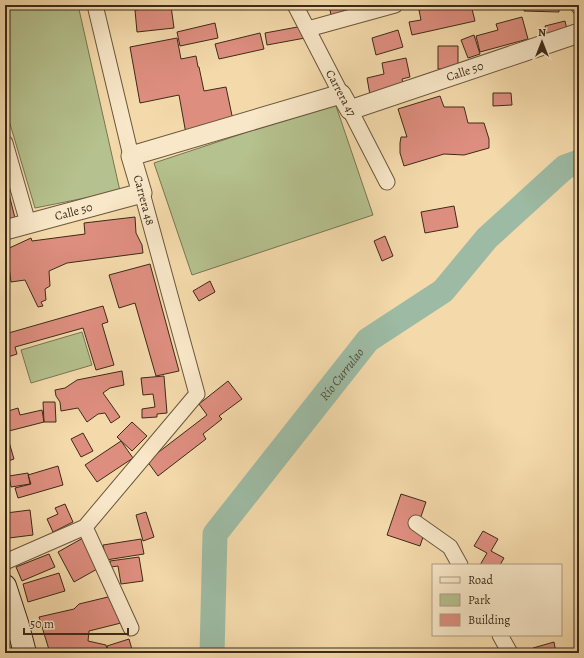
<svg xmlns="http://www.w3.org/2000/svg" width="584" height="658" viewBox="0 0 584 658" font-family="Alegreya,serif">
	<style>
		.green { fill: #b5c18e; stroke: #787652 }
		.lines { fill: none; stroke-linecap: round; stroke-linejoin: round }
		.river { stroke: #9dbba4; stroke-width: 25 }
		.building { fill: #de8e7f; stroke: #3c2b17 }
		.minor-casing { stroke: #6a573c; stroke-width: 17 }
		.tertiary-casing { stroke: #6a573c; stroke-width: 21 }
		.secondary-casing { stroke: #3c2b17; stroke-width: 24 }
		.minor { stroke: #f8e7c8; stroke-width: 15 }
		.tertiary { stroke: #f8e7c8; stroke-width: 19 }
		.secondary { stroke: #f8e7c8; stroke-width: 22 }
		.labels { text-anchor: middle; stroke-width: 3; stroke-linejoin: round; paint-order: stroke }
		.street-label { font-size: 12px; fill: #3c2b17; stroke: #f8e7c8 }
		.water-label { font-size: 13px; font-style: italic; fill: #544f3a; stroke: #f8e7c8 }
	</style>
	<rect width="100%" height="100%" fill="#f4daab"/>
	<filter id="stains"><feTurbulence type="fractalNoise" baseFrequency=".005" numOctaves="4"/><feColorMatrix values="0 0 0 0 .2 0 0 0 0 .09 0 0 0 0 .02 0 0 0 .5 -.17"/></filter>
	<radialGradient id="worn" r=".72"><stop offset=".6" stop-color="#630" stop-opacity="0"/><stop offset="1" stop-color="#630" stop-opacity=".3"/></radialGradient>
	<path class="green" d="M5,5H78L120,191L35,208L5,107Z
		M335,103L373,215L192,275L154,163Z
		M82,332L92,365L31,383L21,350Z"/>
	<g class="lines">
		<path class="river" id="s1" d="M212,653L215,534L368,340L443,291L487,238L565,167L579,162"/>
	</g>
	<path class="building" d="M329,5H342L344,12L331,15Z
		M445,5H471L475,21L412,35L409,22L421,20L419,10Z
		M524,5H559V12L524,11Z
		M171,6L174,28L137,32L135,10Z
		M522,17L528,39L480,52L476,36L498,30L496,24Z
		M565,21L568,34L548,39L545,26Z
		M215,23L218,38L180,46L177,32Z
		M303,26L305,38L267,45L265,33Z
		M398,30L403,47L376,55L372,38Z
		M260,33L264,49L219,59L215,44Z
		M474,35L480,54L468,58L461,40Z
		M177,38L181,59L196,56L198,67H199L204,91L226,87L234,125L186,134L179,95L140,103L130,47Z
		M438,46H458V69H438Z
		M406,58L410,77L402,79L404,88L370,95L367,78L384,74L382,63Z
		M493,93H511L512,105L493,106Z
		M440,96L444,107H464L468,123H484L489,139V148L464,155L444,154L404,166L400,153V143L401,137H407L398,109Z
		M5,178L16,222L5,225Z
		M454,206L458,227L425,233L421,212Z
		M135,217L136,233L142,245L143,253L67,263L49,271L50,286L45,289L46,300L41,302L43,306L38,307L25,280L11,282L9,266L5,258V250L31,238L32,241L85,234L84,223Z
		M385,236L393,256L382,261L374,241Z
		M150,264L179,371L156,376L135,303L119,308L109,275Z
		M210,281L215,292L199,301L193,291Z
		M103,306L108,322L102,324L114,365L96,370L83,328L15,347L17,354L5,358V334Z
		M122,371L124,385L110,388L103,393L120,417L111,423L105,413L98,414L87,422L78,408L61,411L60,402L56,396L55,390L65,388L77,380Z
		M164,376L167,413L157,414V417L142,418V409L155,407L153,394L143,395L141,378Z
		M228,381L242,399L219,416L222,419L203,434L206,439L158,476L147,461L207,415L199,404Z
		M43,402H55L56,422H44Z
		M18,408L20,415L42,410L44,422L5,432V412Z
		M132,422L147,436L132,451L117,437Z
		M83,433L93,451L81,457L71,439Z
		M121,441L133,458L97,482L85,465Z
		M9,442L14,459L5,462V443Z
		M58,466L63,485L18,498L15,488L31,484L28,475Z
		M28,473L30,484L11,487L9,476Z
		M401,494L426,502L417,528L425,531L420,546L387,535Z
		M65,504L73,522L53,532L47,519L58,514L55,508Z
		M30,510L33,535L9,538L6,513Z
		M146,512L154,537L143,541L136,515Z
		M483,531L498,539L491,551L504,558L500,565H480L487,553L474,546Z
		M83,538L99,568L74,582L58,552Z
		M141,539L144,554L106,560L103,545Z
		M49,554L55,567L22,581L16,567Z
		M139,557L143,581L121,584L118,566L111,567L110,561Z
		M59,573L65,591L28,602L23,584Z
		M112,596L121,623L89,631L88,641L106,645L108,653H50L39,617L74,609L79,604Z
		M129,639L133,653H109L107,646Z
		M554,642L556,653H534L533,648Z"/>
	<g class="lines">
		<g class="minor-casing">
			<path id="minor" d="M95,5L131,156
				M295,5L341,94
				M578,5L579,7
				M308,29L395,5
				M350,110L387,182
				M5,143L28,223
				M416,523L450,547L460,565
				M85,527L131,628
				M5,562L85,527L197,394L142,193
				M500,635L510,653"/>
		</g>
		<g class="tertiary-casing">
			<g id="tertiary">
				<path id="s2" d="M5,230L142,193L131,156L341,94L350,110L579,33"/>
			</g>
		</g>
		<g class="secondary-casing">
			<path id="secondary" d="M5,586L18,626L25,653"/>
		</g>
		<use href="#minor" class="minor"/>
		<use href="#tertiary" class="tertiary"/>
		<use href="#secondary" class="secondary"/>
	</g>
	<g class="labels">
		<g class="street-label">
			<text dy="4" stroke="none"><textPath href="#s2" startOffset="539">Calle 50</textPath></text>
			<text transform="translate(341 93) rotate(62)" y="4">Carrera 47</text>
			<text transform="translate(144 200) rotate(75)" y="4">Carrera 48</text>
			<text dy="4" stroke="none"><textPath href="#s2" startOffset="71">Calle 50</textPath></text>
		</g>
		<g class="water-label">
			<text dy="5" stroke="none"><textPath href="#s1" startOffset="323">Río Currulao</textPath></text>
		</g>
	</g>
	<rect width="584" height="658" fill="none" stroke="#f4daab" stroke-width="20"/>
	<rect x="6" y="6" width="572" height="646" fill="none" stroke="#3c2b17" stroke-width="2"/>
	<rect x="10" y="10" width="564" height="638" fill="none" stroke="#3c2b17"/>
	<rect x="432" y="564" width="130" height="72" fill="#f8e7c8" stroke="#ad9c81"/>
	<rect x="440" y="577" width="20" height="6" fill="#f8e7c8" stroke="#ad9c81"/>
	<text x="468" y="584" font-size="12" fill="#3c2b17">Road</text>
	<rect x="440" y="594" width="20" height="12" fill="#b5c18e" stroke="#ad9c81"/>
	<text x="468" y="604" font-size="12" fill="#3c2b17">Park</text>
	<rect x="440" y="614" width="20" height="12" fill="#de8e7f" stroke="#ad9c81"/>
	<text x="468" y="624" font-size="12" fill="#3c2b17">Building</text>
	<g transform="translate(542 42)" stroke="#f8e7c8" stroke-width="3" paint-order="stroke">
	<path d="M0-3L7 15L0 10L-7 15Z" fill="#3c2b17"/>
	<text y="-6" font-size="11" font-weight="bold" text-anchor="middle" fill="#3c2b17">N</text>
	</g>
	<path d="M24 628v6h104v-6" fill="none" stroke="#3c2b17" stroke-width="2"/>
	<text x="30" y="628" font-size="12" fill="#3c2b17" stroke="#f8e7c8" stroke-width="3" paint-order="stroke">50 m</text>
	<rect width="100%" height="100%" filter="url(#stains)"/>
	<rect width="100%" height="100%" fill="url(#worn)"/>
</svg>
